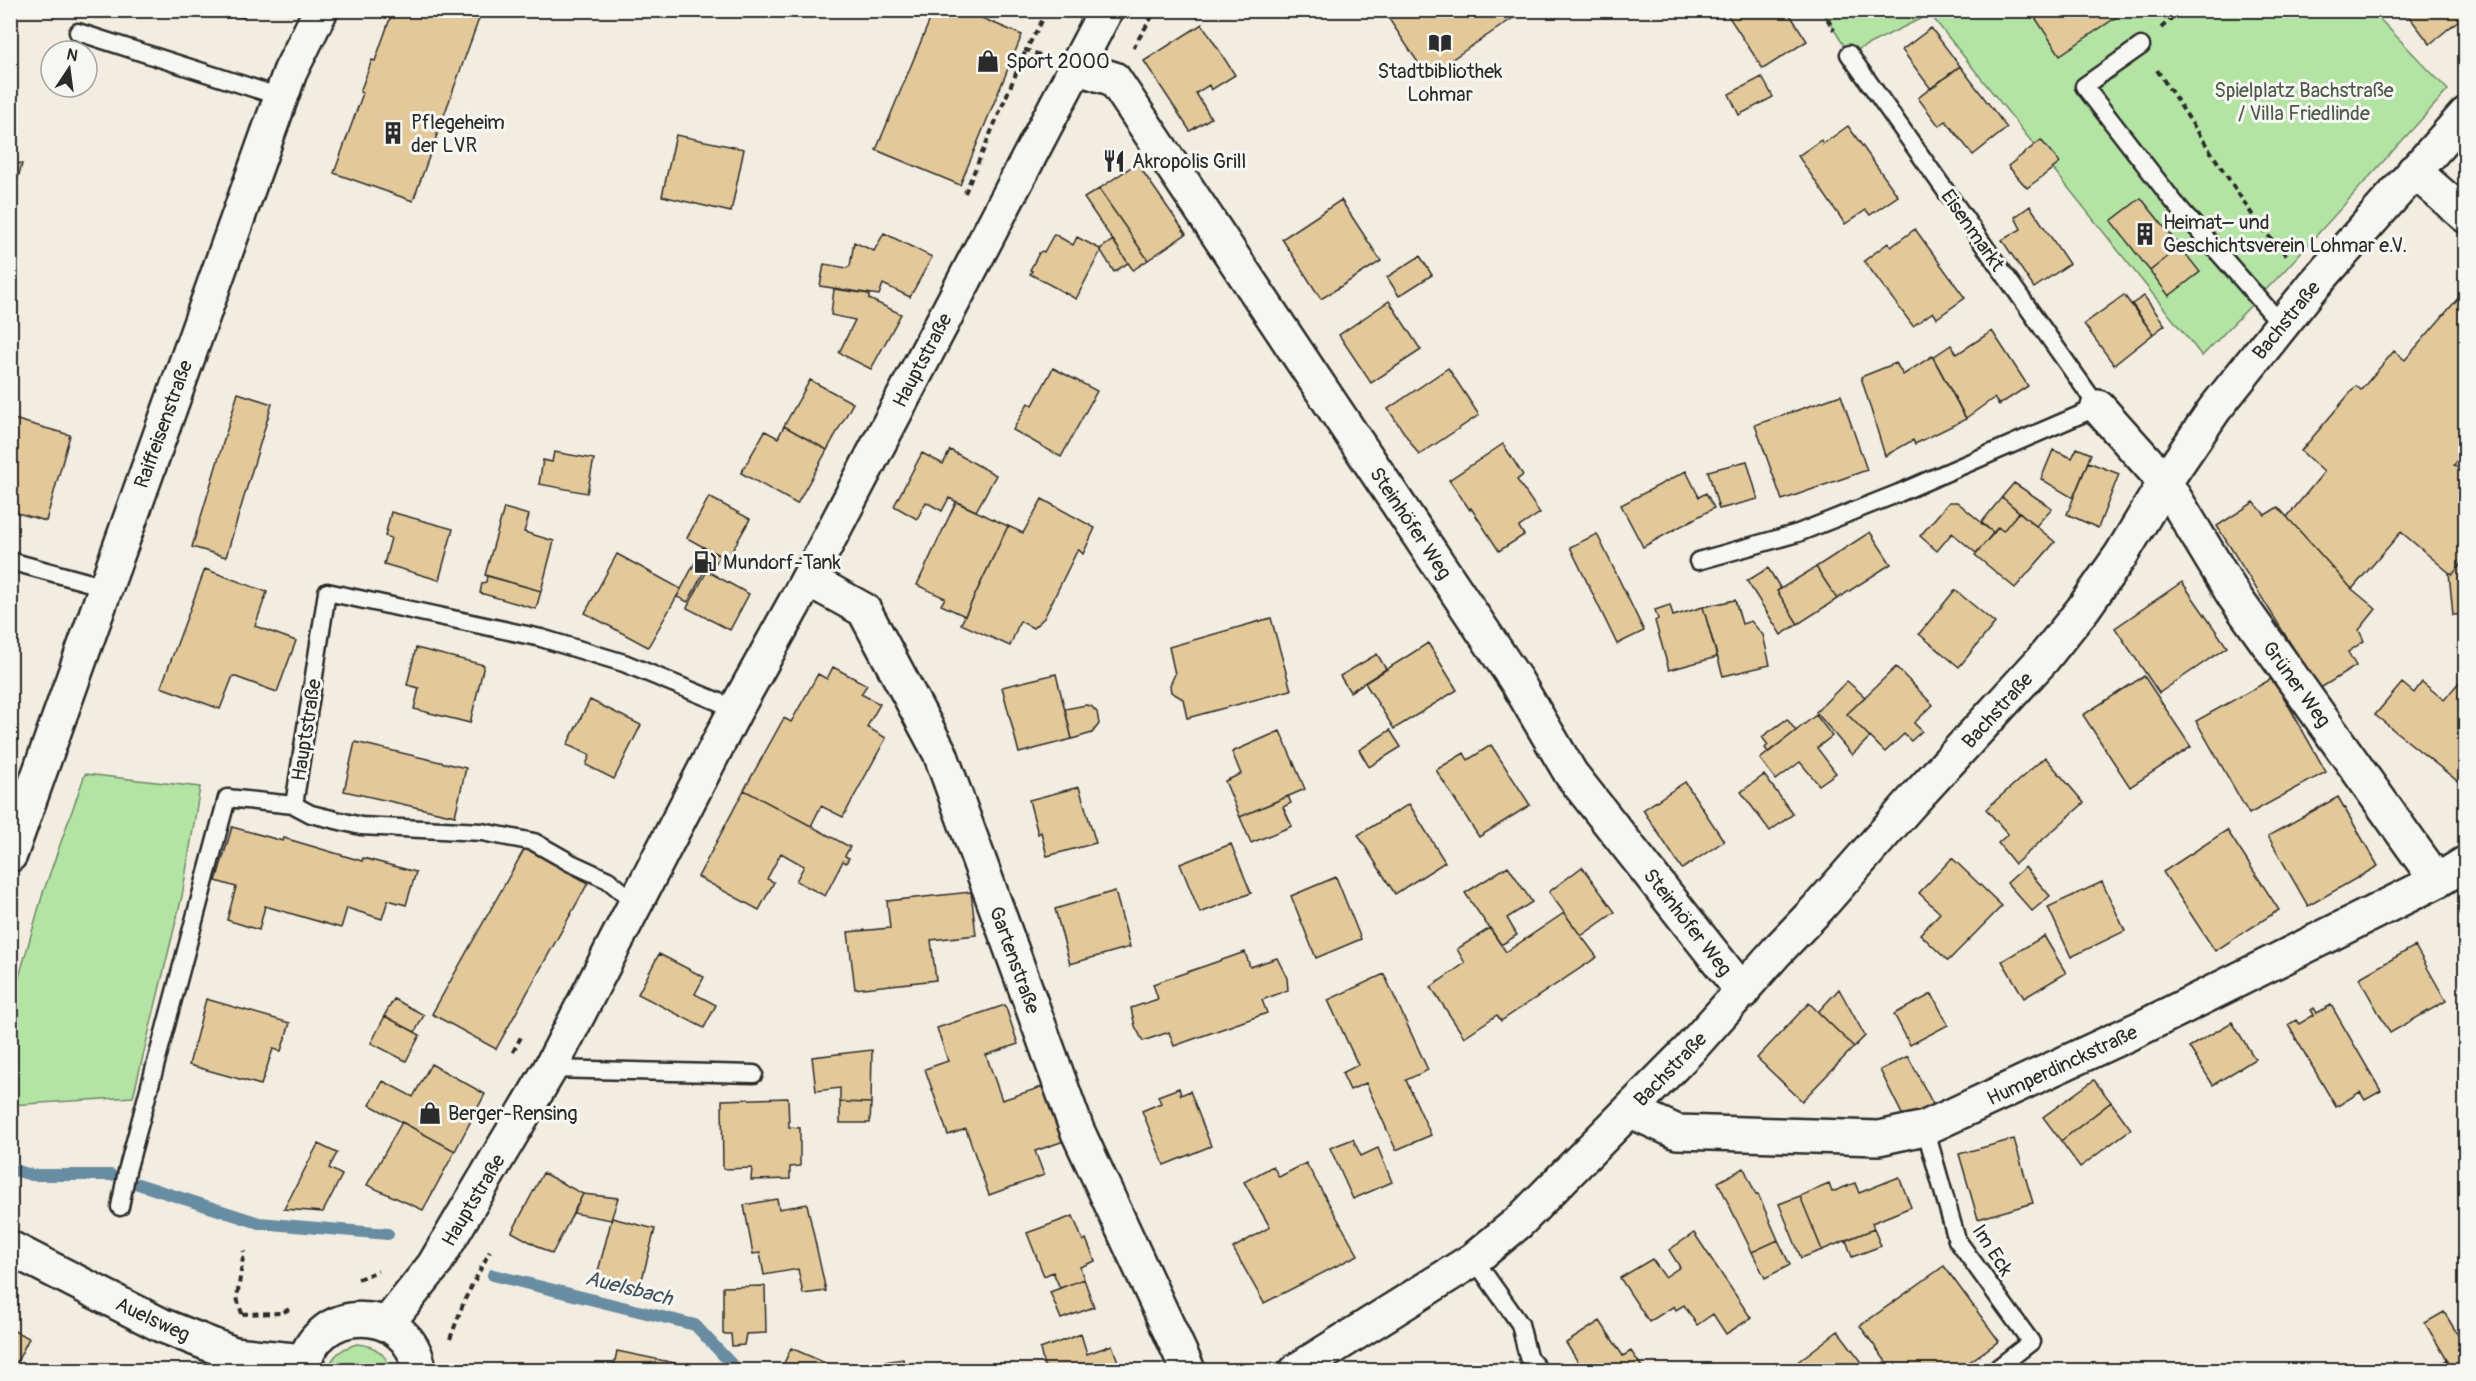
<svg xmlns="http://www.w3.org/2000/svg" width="2476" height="1381" viewBox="0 0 2476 1381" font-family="Pangolin,sans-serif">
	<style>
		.green { fill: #b3e4a4; stroke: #6f8868; stroke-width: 1.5 }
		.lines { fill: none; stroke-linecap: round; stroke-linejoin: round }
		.stream { stroke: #688ca2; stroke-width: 12 }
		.building { fill: #e3c999; stroke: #2b2b2b; stroke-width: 1.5 }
		.lane-casing { stroke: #2b2b2b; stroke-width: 21 }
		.street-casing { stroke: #2b2b2b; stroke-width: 38 }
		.secondary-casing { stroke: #2b2b2b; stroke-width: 38 }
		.path { stroke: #2b2b2b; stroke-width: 4; stroke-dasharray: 6 4.5; stroke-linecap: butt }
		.lane { stroke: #f6f6f2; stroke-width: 16 }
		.street { stroke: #f6f6f2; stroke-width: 33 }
		.secondary { stroke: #f6f6f2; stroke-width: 33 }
		.labels { text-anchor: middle; stroke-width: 6; stroke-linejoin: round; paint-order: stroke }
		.poi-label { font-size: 20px; fill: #2b2b2b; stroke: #f6f6f2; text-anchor: start }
		.park-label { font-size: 20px; fill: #4d5949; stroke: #f6f6f2 }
		.street-label { font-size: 20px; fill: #2b2b2b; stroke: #f6f6f2 }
		.water-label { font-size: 21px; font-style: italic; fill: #44545c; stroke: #f6f6f2 }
	</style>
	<rect width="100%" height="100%" fill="#f2ede0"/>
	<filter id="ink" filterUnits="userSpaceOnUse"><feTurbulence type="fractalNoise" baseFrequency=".0167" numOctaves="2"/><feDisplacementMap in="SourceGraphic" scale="12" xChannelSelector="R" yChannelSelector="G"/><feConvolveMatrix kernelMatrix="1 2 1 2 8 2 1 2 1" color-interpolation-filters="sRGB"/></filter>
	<g filter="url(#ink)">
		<path class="green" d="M1823,11H2372L2448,90L2285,270L2202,356L1930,14L1849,54Z
			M85,774L200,787L182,896L133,1097L11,1105V1005L43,893Z
			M357,1344C373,1345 387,1353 390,1370H329C331,1355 343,1348 357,1344Z"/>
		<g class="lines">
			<path class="stream" d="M10,1169L32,1175H111
				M138,1184L259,1223L388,1234
				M493,1275L695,1325L737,1370"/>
		</g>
		<path class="building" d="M215,10H246L244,18Z
			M393,10H464L480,16L413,201L334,173L363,93L360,92L372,60L375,61Z
			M934,10H963L1022,35L960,185L876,150Z
			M1383,10H1525L1427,76Z
			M1732,10H1787L1807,41L1763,69L1727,14Z
			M2030,10H2127L2060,55Z
			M2404,10H2466V14L2430,44Z
			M1202,24L1235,75L1211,90L1209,85L1196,93L1211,118L1190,131L1144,61Z
			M1931,28L1960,66L1931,89L1902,50Z
			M1960,66L2007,128L1973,155L1946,121L1939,126L1918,98Z
			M1762,77L1773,97L1739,115L1729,94Z
			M1848,126L1898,196L1870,215L1866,210L1845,224L1798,156L1821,140L1823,144Z
			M676,135L744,149L731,212L662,196Z
			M2041,140L2060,163L2027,188L2008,166Z
			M10,161L22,164L10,205Z
			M1137,163L1186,234L1148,260L1099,189Z
			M1099,189L1148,260L1133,270L1084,198Z
			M2141,198L2180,247L2150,271L2111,221Z
			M1341,200L1381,261L1321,299L1282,239Z
			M2030,206L2069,264L2034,288L2002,240L2021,229L2015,217Z
			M1915,229L1965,298L1937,318L1933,312L1913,326L1864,261L1888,243L1891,247Z
			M884,233L932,257L910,297L883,284L879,295L820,286L824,264L847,268L850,266L854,242L874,251Z
			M1054,234L1073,245L1077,237L1100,249V252L1076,299L1030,274L1032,271L1030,270L1039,253L1042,251L1044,252Z
			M1113,240L1128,263L1114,272L1100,249Z
			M2180,247L2200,272L2169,296L2150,271Z
			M1420,256L1432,275L1399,296L1387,277Z
			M834,289L869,294V299L901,314L871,369L839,353L855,320L831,315Z
			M2466,289V451L2454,465L2466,475V558L2452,575L2401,532L2352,589L2287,517L2324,472L2301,451L2356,386L2361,390L2394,351L2405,360Z
			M2124,295L2153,334L2114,365L2084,324Z
			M2144,296L2165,325L2153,334L2132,304Z
			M1389,301L1421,350L1371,383L1339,335Z
			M1992,331L2028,386L1999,405L1994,398L1966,418L1933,357L1951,345L1957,354Z
			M1932,356L1966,419L1915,444L1913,440L1885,456L1861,377L1896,363L1903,375Z
			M1053,368L1097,391L1061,457L1013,430L1028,403L1033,405Z
			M1448,368L1479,415L1419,455L1388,409Z
			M810,380L853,403L827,450L784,426Z
			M238,393L272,404L226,557L192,547Z
			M1841,395L1867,470L1782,500L1755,425Z
			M10,418L70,435L46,521L10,511Z
			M784,426L827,450L797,504L741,473L765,431L778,438Z
			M1503,444L1523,475L1517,480L1540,513L1519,527L1524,535L1499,551L1471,508L1470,510L1449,480Z
			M2077,448L2091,454L2073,498L2041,479L2053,450L2072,458Z
			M950,450L996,475L976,511L949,498L942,511L926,502L917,519L894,506L922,453L943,464Z
			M554,452L594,459L587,493L539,484L543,460L552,462Z
			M1747,461L1758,499L1719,509L1708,471Z
			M2088,462L2119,474L2098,528L2067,514Z
			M1686,471L1699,497L1706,493L1714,508L1643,547L1621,505Z
			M2014,483L2052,508L2036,526L2002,497Z
			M709,497L750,519L727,560L687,538Z
			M2002,497L2019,512L2003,531L1998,527L1994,533L1981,523Z
			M1042,499L1095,528L1083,554L1078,549L1044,618L1033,628L1020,621L1010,646L961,624L1008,526L1023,533Z
			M956,502L1008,526L965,616L941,605L945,598L917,585Z
			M1949,502H1957L1994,533L1976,553L1952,533L1937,551L1920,536Z
			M2254,502L2265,515L2278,507L2352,589L2376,609L2359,630L2364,641L2348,652L2356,666L2319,689L2217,526Z
			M504,508L529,515L524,532L554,541L541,591L485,575Z
			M391,512L453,529L439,580L384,564L391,538L385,536Z
			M2019,512L2055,542L2015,588L1975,555L1998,527L2003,531Z
			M1870,532L1891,564L1837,599L1816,567Z
			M1597,534L1644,631L1617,644L1570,547Z
			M703,547L720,555L711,571L706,568L688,602L677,597Z
			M617,554L681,589L648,647L585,613Z
			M2466,558V614L2453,615L2449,573L2452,575Z
			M1816,567L1837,599L1798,624L1777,591Z
			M1768,568L1781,589L1777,591L1798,624L1781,635L1747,581Z
			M205,569L267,592L255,626L296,641L277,692L233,676L220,709L161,687Z
			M707,571L749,594L730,630L687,608Z
			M487,576L541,591L536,609L480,593L482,583L486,582Z
			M2182,582L2227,647L2159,693L2115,628Z
			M1955,590L1995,623L1959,667L1919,634Z
			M1735,600L1742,624L1751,621L1763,635L1770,665L1723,676L1703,607Z
			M1670,605L1673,616L1703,607L1717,657L1669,670L1655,621L1658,619L1655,610Z
			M1271,618L1291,690L1187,718L1183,699L1171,692L1170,685L1175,674L1169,647Z
			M1428,643L1457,690L1394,729L1365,683Z
			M416,648L484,665L470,723L414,709L419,688L407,685Z
			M1377,654L1386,669L1350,692L1340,676Z
			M833,667L867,685L861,694L880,704L867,727L886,738L843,817L821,806L811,826L744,790L784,718L791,722L818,674L827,679Z
			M1896,667L1933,705L1914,723L1922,731L1911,741L1904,734L1885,752L1847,714Z
			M1056,674L1072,739L1019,753L1002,687Z
			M2466,674V788L2375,715L2402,683L2414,693L2422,682L2444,700Z
			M2144,676L2191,747L2130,787L2083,715Z
			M2273,678L2326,772L2249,814L2196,721Z
			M1847,681L1865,697L1847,714L1870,737L1852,755L1816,712Z
			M590,700L641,725L614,779L586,765L590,755L567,745Z
			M1086,705L1091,706L1097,712L1099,724L1092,733L1072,739L1065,709Z
			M1816,715L1832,736L1817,748L1836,773L1819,785L1800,762L1776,780L1760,759Z
			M1787,719L1796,731L1768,752L1765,748L1768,745L1762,737Z
			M1390,730L1401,747L1369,767L1359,750Z
			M1280,731L1305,789L1240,817L1225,781L1241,774L1232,752Z
			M355,742L466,768L455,816L344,791Z
			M1491,745L1530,805L1479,837L1436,770L1464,753L1468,760Z
			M2045,757L2084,803L2015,864L1998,843L2008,834L1986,809Z
			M1764,775L1793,814L1770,831L1741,792Z
			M1685,782L1724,841L1682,869L1643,810Z
			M1079,787L1096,843L1047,856L1041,832L1038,834L1029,800Z
			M744,790L850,847L845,856L849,858L846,863L843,861L825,896L796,881L804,866L781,853L767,879L774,882L759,910L698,877Z
			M1288,796L1291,803L1283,807L1292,826L1251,843L1240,817Z
			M2338,797L2378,866L2308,906L2268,836Z
			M1409,804L1445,862L1395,894L1358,835Z
			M232,827L283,841L284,838L362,861L363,858L416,872L406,905L388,900L382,919L347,908L341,928L265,906L259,930L227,920L236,887L216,881Z
			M2227,830L2279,910L2215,951L2163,872Z
			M1231,844L1251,893L1200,913L1180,864Z
			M525,848L588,883L496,1049L432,1014Z
			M1952,858L2002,906L1948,961L1920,934L1940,913L1919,893Z
			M1508,866L1532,902L1507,918L1517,935L1501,945L1465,893Z
			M1582,867L1615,912L1581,936L1549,892Z
			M2025,867L2050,896L2032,911L2007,883Z
			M1336,877L1361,939L1316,958L1291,896Z
			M2102,882L2125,931L2071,957L2048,907Z
			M1115,891L1130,947L1070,964L1055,909Z
			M971,892L976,935L931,940L936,980L855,989L848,932L890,928L887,901Z
			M1564,913L1597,957L1501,1021L1497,1015L1464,1037L1431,987L1465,963L1457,949L1490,928L1506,952Z
			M2044,936L2066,973L2024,998L2002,961Z
			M2415,946L2446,1001L2390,1033L2359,978Z
			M1245,952L1250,967L1277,958L1287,978L1288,990L1262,1000L1267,1013L1174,1046L1169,1032L1143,1041L1135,1026L1131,1008L1158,999L1153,984Z
			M659,954L704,977L695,994L716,1005L704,1028L638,994Z
			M1384,974L1428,1070L1406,1080L1431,1135L1396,1150L1366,1083L1350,1090L1342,1073L1358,1065L1328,1000Z
			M1839,989L1865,1036L1854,1047L1818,1012Z
			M1932,994L1948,1025L1910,1045L1894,1014Z
			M206,999L290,1023L281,1051L273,1049L261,1085L189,1065Z
			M394,999L424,1015L415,1032L384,1016Z
			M1809,1003L1854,1047L1802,1101L1757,1058Z
			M1005,1005L1018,1044L986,1055L1002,1100L1048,1085L1067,1140L1035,1151L1044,1175L989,1195L966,1129L948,1135L925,1069L948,1061L937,1028Z
			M2331,1005L2381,1091L2365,1100L2360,1092L2336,1107L2288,1025L2296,1020L2299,1024L2314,1015L2311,1010L2314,1008L2317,1013Z
			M385,1016L420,1035L406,1061L371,1043Z
			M2232,1022L2255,1059L2213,1085L2189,1047Z
			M872,1050L871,1103L840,1102V1088L816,1091L812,1057Z
			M1908,1056L1935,1108L1905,1120L1880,1070Z
			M431,1064L485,1094L455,1151L370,1105L383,1081L413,1097Z
			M2094,1080L2111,1102L2061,1141L2043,1117Z
			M1179,1088L1181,1095L1190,1091L1211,1146L1164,1165L1142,1111L1161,1103L1158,1096Z
			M788,1098L789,1127L800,1128V1166L790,1167V1179L751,1180L752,1168L723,1169L722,1100Z
			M840,1102L871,1103L870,1123H840Z
			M2111,1102L2131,1129L2080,1167L2061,1141Z
			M402,1122L455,1151L423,1210L367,1185Z
			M1353,1139L1361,1156L1378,1148L1392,1182L1353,1199L1330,1148Z
			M2014,1139L2033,1203L1978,1219L1959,1154Z
			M318,1144L337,1153L329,1168L342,1175L323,1212L284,1209Z
			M1306,1163L1358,1255L1264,1303L1233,1248L1270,1227L1244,1182L1273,1166L1279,1177Z
			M1744,1168L1756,1195L1758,1194L1778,1240L1752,1252L1718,1182Z
			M543,1173L583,1194L552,1254L512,1232Z
			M1899,1177L1911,1207L1872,1223L1874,1229L1822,1250L1800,1196L1829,1184L1832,1192L1855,1183L1859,1193Z
			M583,1194L618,1198L611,1220L573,1213Z
			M1800,1196L1822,1250L1801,1258L1779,1204Z
			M777,1199L779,1209L807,1204L826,1291L803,1294L798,1269L764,1275L760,1253L753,1254L744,1205Z
			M1073,1216L1083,1241L1086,1239L1095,1261L1080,1267L1084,1279L1060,1288L1053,1272L1044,1276L1027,1233Z
			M612,1218L655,1229L639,1291L596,1279Z
			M1874,1229L1881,1246L1852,1257L1846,1240Z
			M1694,1233L1751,1318L1726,1334L1713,1314L1697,1325L1684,1305L1676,1310L1674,1306L1649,1322L1620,1278L1652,1259L1665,1277L1680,1267L1669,1250Z
			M1778,1240L1790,1265L1765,1278L1752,1252Z
			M1944,1266L1999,1341L1958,1370H1892L1860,1326Z
			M1084,1279L1094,1307L1061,1319L1050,1292Z
			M765,1286L766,1333L746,1334L744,1345L732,1346L731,1334H723V1287Z
			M2444,1312L2466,1348V1367L2458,1370H2453L2425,1323Z
			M1600,1321L1623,1356L1631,1351L1644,1370H1583L1566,1343Z
			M2466,1328V1348L2457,1333Z
			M10,1329L29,1338L13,1370H10Z
			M1838,1331L1868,1370H1787Z
			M1081,1334L1087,1354L1112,1345L1121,1370H1053L1044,1366L1040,1349Z
			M791,1348L828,1364L825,1370H781Z
			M617,1351L680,1364L679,1370H613Z
			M903,1359L905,1370H847V1368Z
			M2447,1360L2453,1370H2428Z
			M680,1364L712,1370H679Z"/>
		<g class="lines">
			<g class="lane-casing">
				<path id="lane" d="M78,32L281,97
					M2141,46L2084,86L2174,202L2282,325
					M10,561L105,587
					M1698,561L1798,533L1899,493L2098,407L1849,54
					M294,805L311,814L361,826L482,832L534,842L571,863L608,880L636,903
					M550,1069L754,1074
					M1925,1128L1957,1240L2031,1342L1995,1370
					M120,1207L127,1171L227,798L294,805L327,592L541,638L624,663L736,709
					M1474,1259L1520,1324L1528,1357L1539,1370"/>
			</g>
			<g class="street-casing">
				<path id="street" d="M1075,67L1114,79L1517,682L1571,774L1743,992
					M2414,171L2466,216
					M2098,407L2165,482L2234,596L2437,881
					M808,579L864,610L940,753L1077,1130L1188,1370
					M10,855L290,72L321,10
					M1631,1111L1677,1132L1879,1138L1925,1128L2143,1027L2437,881L2466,863
					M10,1248L161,1325L234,1354L304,1361
					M1297,1370L1474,1259L1519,1222L1689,1050L1777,951L1820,906L1909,805L2043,659L2083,609L2121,555L2165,482L2214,410L2313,286L2466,114"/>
			</g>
			<g class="secondary-casing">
				<path id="secondary" d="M387,1324L434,1265L550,1069L736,709L808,579L1106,10
					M303,1370C313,1302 411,1303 419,1370"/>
			</g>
			<path class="path" d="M1822,10L1834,30
				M2161,28L2181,10
				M1133,48L1156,10
				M1040,55L1026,50L1048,10
				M2157,70L2261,228L2288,257
				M965,193L1026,50
				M513,1052L522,1035
				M358,1279L378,1271
				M242,1314L282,1313L293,1307
				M242,1314L237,1298L244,1251
				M450,1339L465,1299L490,1251"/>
			<use href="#lane" class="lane"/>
			<use href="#street" class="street"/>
			<use href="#secondary" class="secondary"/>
		</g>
	</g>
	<defs>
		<g id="library-bare" transform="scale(1.8)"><path d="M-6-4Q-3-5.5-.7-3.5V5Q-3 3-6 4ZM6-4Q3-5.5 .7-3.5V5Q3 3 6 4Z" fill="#2b2b2b" stroke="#f6f6f2" stroke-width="2.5" paint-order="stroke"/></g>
		<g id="shop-bare" transform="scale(1.8)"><path d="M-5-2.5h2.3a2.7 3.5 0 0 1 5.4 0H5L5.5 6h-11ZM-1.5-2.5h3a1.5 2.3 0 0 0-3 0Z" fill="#2b2b2b" stroke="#f6f6f2" stroke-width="2.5" paint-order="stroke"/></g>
		<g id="building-bare" transform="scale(1.8)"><path d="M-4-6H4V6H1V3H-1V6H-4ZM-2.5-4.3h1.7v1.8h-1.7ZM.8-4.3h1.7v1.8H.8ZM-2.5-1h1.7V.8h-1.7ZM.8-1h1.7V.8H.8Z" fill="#2b2b2b" stroke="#f6f6f2" stroke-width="2.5" paint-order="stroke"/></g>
		<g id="restaurant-bare" transform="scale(1.8)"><path d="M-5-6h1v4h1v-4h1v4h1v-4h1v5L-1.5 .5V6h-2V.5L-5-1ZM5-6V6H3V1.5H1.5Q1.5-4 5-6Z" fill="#2b2b2b" stroke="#f6f6f2" stroke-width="2.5" paint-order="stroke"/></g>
		<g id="fuel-bare" transform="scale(1.8)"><path d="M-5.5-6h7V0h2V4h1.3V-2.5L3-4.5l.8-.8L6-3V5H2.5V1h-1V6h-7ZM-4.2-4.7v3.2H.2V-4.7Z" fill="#2b2b2b" stroke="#f6f6f2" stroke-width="2.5" paint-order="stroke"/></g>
	</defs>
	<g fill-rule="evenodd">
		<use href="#library-bare" x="1440" y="43"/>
		<use href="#shop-bare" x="988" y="61"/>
		<use href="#building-bare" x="393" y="133"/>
		<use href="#restaurant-bare" x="1114" y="161"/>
		<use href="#building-bare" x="2145" y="234"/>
		<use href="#fuel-bare" x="705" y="562"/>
		<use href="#shop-bare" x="430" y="1113"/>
	</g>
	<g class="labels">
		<g class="poi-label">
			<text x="1006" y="68">Sport 2000</text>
			<text x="1440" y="78" text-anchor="middle">Stadtbibliothek<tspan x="1440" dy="23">Lohmar</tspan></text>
			<text x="411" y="129">Pflegeheim<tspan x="411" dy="23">der LVR</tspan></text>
			<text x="1132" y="168">Akropolis Grill</text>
			<text x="2163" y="229">Heimat– und<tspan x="2163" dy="23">Geschichtsverein Lohmar e.V.</tspan></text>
			<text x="723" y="569">Mundorf-Tank</text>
			<text x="448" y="1120">Berger-Rensing</text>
		</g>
		<g class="park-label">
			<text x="2304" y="97">Spielplatz Bachstraße<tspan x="2304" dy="23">/ Villa Friedlinde</tspan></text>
		</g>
		<g class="street-label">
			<text transform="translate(1973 230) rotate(55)" y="7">Eisenmarkt</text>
			<text transform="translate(2286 320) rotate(-51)" y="7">Bachstraße</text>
			<text transform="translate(922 360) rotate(-62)" y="7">Hauptstraße</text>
			<text transform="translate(163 424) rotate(-70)" y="7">Raiffeisenstraße</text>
			<text transform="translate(1411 523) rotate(56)" y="7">Steinhöfer Weg</text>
			<text transform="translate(2297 684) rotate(54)" y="7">Grüner Weg</text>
			<text transform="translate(1997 710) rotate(-48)" y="7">Bachstraße</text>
			<text transform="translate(306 730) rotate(-81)" y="7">Hauptstraße</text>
			<text transform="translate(1688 922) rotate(52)" y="7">Steinhöfer Weg</text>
			<text transform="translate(1015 960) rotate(70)" y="7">Gartenstraße</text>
			<text transform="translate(2062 1065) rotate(-25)" y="7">Humperdinckstraße</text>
			<text transform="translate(1670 1069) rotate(-46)" y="7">Bachstraße</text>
			<text transform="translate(473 1200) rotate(-59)" y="7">Hauptstraße</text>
			<text transform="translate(1993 1250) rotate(57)" y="7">Im Eck</text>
			<text transform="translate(153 1319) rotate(25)" y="7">Auelsweg</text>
		</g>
		<g class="water-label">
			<text transform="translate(629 1288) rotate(14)" y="7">Auelsbach</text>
		</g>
	</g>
	<rect width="2476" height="1381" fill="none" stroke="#f6f6f2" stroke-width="36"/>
	<rect x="18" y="18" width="2440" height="1345" fill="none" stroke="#2b2b2b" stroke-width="2" filter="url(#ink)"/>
	<g transform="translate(69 69) rotate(13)"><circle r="28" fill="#f6f6f2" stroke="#a5a5a2" stroke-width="1.5"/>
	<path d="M0-4.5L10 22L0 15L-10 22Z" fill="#2b2b2b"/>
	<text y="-9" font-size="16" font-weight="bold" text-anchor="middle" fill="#2b2b2b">N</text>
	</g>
</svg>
